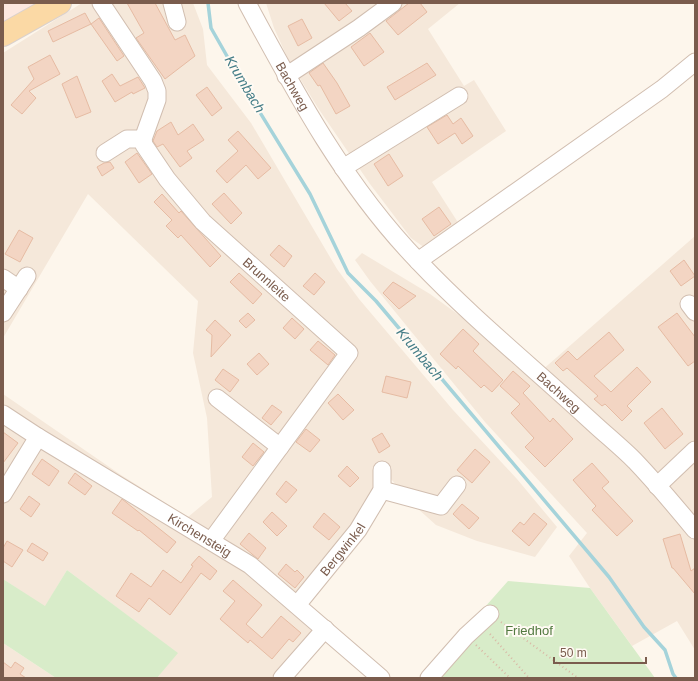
<svg xmlns="http://www.w3.org/2000/svg" width="698" height="681" viewBox="0 0 698 681" font-family="Helvetica,sans-serif">
	<style>
		.residential { fill: #f5e8da }
		.commercial { fill: #fde8e0 }
		.green { fill: #d8ecc9 }
		.lines { fill: none; stroke-linecap: round; stroke-linejoin: round }
		.stream { stroke: #a5d3da; stroke-width: 3.5 }
		.building { fill: #f3d5c3; stroke: #e6bba3 }
		.minor-casing { stroke: #d1beb0; stroke-width: 19 }
		.major-casing { stroke: #dad1cd; stroke-width: 24 }
		.path { stroke: #d9b8a5; stroke-width: 2; stroke-dasharray: 1 3; stroke-linecap: butt }
		.minor { stroke: #fff; stroke-width: 17 }
		.major { stroke: #fbd9a5; stroke-width: 22 }
		.labels { text-anchor: middle; stroke-width: 4; stroke-linejoin: round; paint-order: stroke }
		.street-label { font-size: 13px; fill: #7a5c4d; stroke: #fffaf3 }
		.park-label { font-size: 13px; fill: #537a41; stroke: #fffaf3 }
		.water-label { font-size: 14px; font-style: italic; fill: #437c86; stroke: #fffaf3 }
	</style>
	<rect width="100%" height="100%" fill="#fdf6ec"/>
	<path class="residential" d="M82,3H193L203,29L207,65L251,123L337,269L359,299L453,410L517,479L557,527L535,557L477,541L436,525L417,508L389,477L299,592L286,607L312,631L271,678H157L177,653L67,570L45,607L3,579V394L121,475L188,517L212,497L207,418L193,353L198,301L88,194L3,338V53Z
		M266,3H460L428,29L464,86L474,80L506,131L432,182L459,224L425,248L411,238L370,184L318,108L288,59L274,28Z
		M695,236V650L677,621L632,646L590,588L569,556L587,533L485,422L370,281L355,260L362,253L430,294L463,318L532,379Z
		M3,643L56,678H3Z"/>
	<path class="commercial" d="M3,3H37L3,23Z"/>
	<path class="green" d="M67,570L178,653L157,678H56L3,643V579L45,606Z
		M508,581L590,588L655,678H422Z"/>
	<g class="lines">
		<path class="stream" d="M208,3L211,28L248,93L310,194L348,273L376,301L609,577L644,627L665,650L673,674L676,678"/>
	</g>
	<path class="building" d="M127,3H155L175,40L185,35L195,56L165,79L136,38L144,33Z
		M324,3H345L352,11L339,21Z
		M409,3H420L427,12L398,35L386,21Z
		M85,13L91,24L53,42L48,31Z
		M99,18L124,56L117,61L91,24Z
		M302,19L312,38L298,46L288,26Z
		M370,33L384,52L364,66L351,47Z
		M50,55L60,74L29,91L36,98L22,114L11,105L34,79L28,67Z
		M323,63L337,83L350,106L336,114L320,85L318,86L309,73Z
		M427,63L436,75L395,100L387,87Z
		M112,74L120,86L138,77L145,88L133,94L132,92L115,102L102,81Z
		M77,76L91,112L76,118L62,84Z
		M207,87L222,108L212,116L196,95Z
		M447,115L453,124L461,118L473,136L462,144L455,133L438,144L427,127Z
		M171,122L178,135L193,124L204,140L187,151L192,158L180,167L163,144L157,147L153,141L157,131Z
		M238,131L271,168L258,179L246,165L227,183L216,171L238,151L228,140Z
		M137,153L152,174L139,183L125,162Z
		M389,154L403,176L388,186L374,164Z
		M110,162L114,168L102,176L97,167L104,163Z
		M224,193L242,213L231,224L212,204Z
		M162,194L179,213L181,211L221,256L210,267L181,235L178,238L166,226L172,220L154,202Z
		M439,207L451,224L434,236L422,219Z
		M19,230L33,238L20,262L5,254Z
		M279,245L292,256L284,267L270,255Z
		M684,260L695,276L681,286L670,271Z
		M239,273L262,294L253,304L230,282Z
		M315,273L325,282L314,295L303,286Z
		M393,282L416,296L399,309L383,293Z
		M248,313L255,320L246,328L239,321Z
		M677,313L695,337V361L688,366L658,327Z
		M292,318L304,329L295,339L283,328Z
		M215,320L231,335L211,357L212,335L206,330Z
		M463,329L479,344L473,351L503,380L492,392L484,385L481,388L458,366L456,369L440,354Z
		M609,332L624,350L594,376L611,392L637,367L651,382L627,406L632,411L622,421L605,404L602,406L594,399L598,396L567,368L563,371L555,363L568,351L577,360Z
		M318,341L335,355L328,365L310,350Z
		M259,353L269,364L257,375L247,364Z
		M223,369L239,380L230,392L215,380Z
		M513,371L530,386L523,393L550,422L553,418L573,439L545,467L525,447L534,438L511,413L520,404L500,386Z
		M386,376L411,382L407,398L382,392Z
		M338,394L354,410L343,420L328,403Z
		M272,405L282,412L271,425L262,418Z
		M662,408L683,434L665,449L644,423Z
		M306,429L320,440L310,452L296,442Z
		M3,432L18,443L3,463Z
		M382,433L390,446L379,453L372,439Z
		M253,443L264,452L253,466L242,457Z
		M475,449L490,462L472,483L457,470Z
		M42,459L59,471L49,486L32,474Z
		M592,463L609,482L602,488L633,521L617,536L592,510L596,506L573,480Z
		M347,466L359,478L350,487L338,476Z
		M75,473L92,486L85,495L68,483Z
		M286,481L297,490L286,503L276,494Z
		M29,496L40,504L31,517L20,509Z
		M122,499L176,542L167,553L139,530L138,531L112,513Z
		M462,504L479,518L469,529L453,514Z
		M272,512L287,526L277,536L263,522Z
		M324,513L340,527L329,540L313,527Z
		M534,513L547,524L529,546L512,531L520,522L524,525Z
		M249,533L266,548L258,559L240,544Z
		M680,534L691,571L695,568V594L673,568H672L663,539Z
		M7,541L23,550L12,567L3,561V548Z
		M32,543L48,553L43,561L27,551Z
		M199,556L217,571L210,580L201,573L170,615L149,598L139,612L116,596L131,573L151,587L163,570L181,583L193,566L191,565Z
		M286,564L295,572L297,570L304,577L295,588L278,574Z
		M233,580L262,605L246,624L262,638L281,616L301,633L293,642L289,639L272,659L250,640L248,643L220,619L235,601L223,591Z
		M3,662L11,668L15,662L24,668L20,674L26,678H3Z"/>
	<g class="lines">
		<g class="minor-casing">
			<g id="minor">
				<path id="s1" d="M101,3L153,81L157,91V100L143,139L144,145L167,179L203,222L349,353L211,541"/>
				<path d="M172,3L177,22"/>
				<path id="s2" d="M247,3C296,94 346,187 419,262C473,319 534,368 591,421C606,435 621,447 635,461C656,483 676,507 695,530"/>
				<path d="M286,76L359,28L393,3"/>
				<path d="M105,153L127,139H143"/>
				<path d="M343,168L459,96"/>
				<path d="M418,261L662,89L695,62"/>
				<path d="M3,278L19,289"/>
				<path d="M689,304L695,312"/>
				<path d="M3,313L27,276"/>
				<path d="M217,398L280,447"/>
				<path id="s3" d="M3,414L38,437L250,565L381,678"/>
				<path d="M657,486L695,450"/>
				<path d="M382,490L441,506L457,485"/>
				<path d="M3,494L38,437"/>
				<path id="s4" d="M297,605L358,530L382,490V470"/>
				<path d="M282,678L325,629"/>
				<path d="M429,678L466,636L490,614"/>
			</g>
		</g>
		<g class="major-casing">
			<path id="major" d="M3,35L60,3"/>
		</g>
		<path class="path" d="M501,622L578,678
			M490,634L529,678
			M476,645L510,678"/>
		<use href="#minor" class="minor"/>
		<use href="#major" class="major"/>
	</g>
	<g class="labels">
		<g class="street-label">
			<text dy="5" stroke="none"><textPath href="#s2" startOffset="95">Bachweg</textPath></text>
			<text dy="5" stroke="none"><textPath href="#s1" startOffset="344">Brunnleite</textPath></text>
			<text dy="5" stroke="none"><textPath href="#s2" startOffset="503">Bachweg</textPath></text>
			<text dy="5" stroke="none"><textPath href="#s3" startOffset="231">Kirchensteig</textPath></text>
			<text dy="5" stroke="none"><textPath href="#s4" startOffset="72">Bergwinkel</textPath></text>
		</g>
		<g class="park-label">
			<text x="529" y="635">Friedhof</text>
		</g>
		<g class="water-label">
			<text transform="translate(245 84) rotate(59)" y="5">Krumbach</text>
			<text transform="translate(420 354) rotate(50)" y="5">Krumbach</text>
		</g>
	</g>
	<rect width="698" height="681" fill="none" stroke="#7a5c4d" stroke-width="8"/>
	<path d="M554 657v6h92v-6" fill="none" stroke="#7a5c4d" stroke-width="2"/>
	<text x="560" y="657" font-size="12" fill="#7a5c4d" stroke="#fffaf3" stroke-width="3" paint-order="stroke">50 m</text>
</svg>
